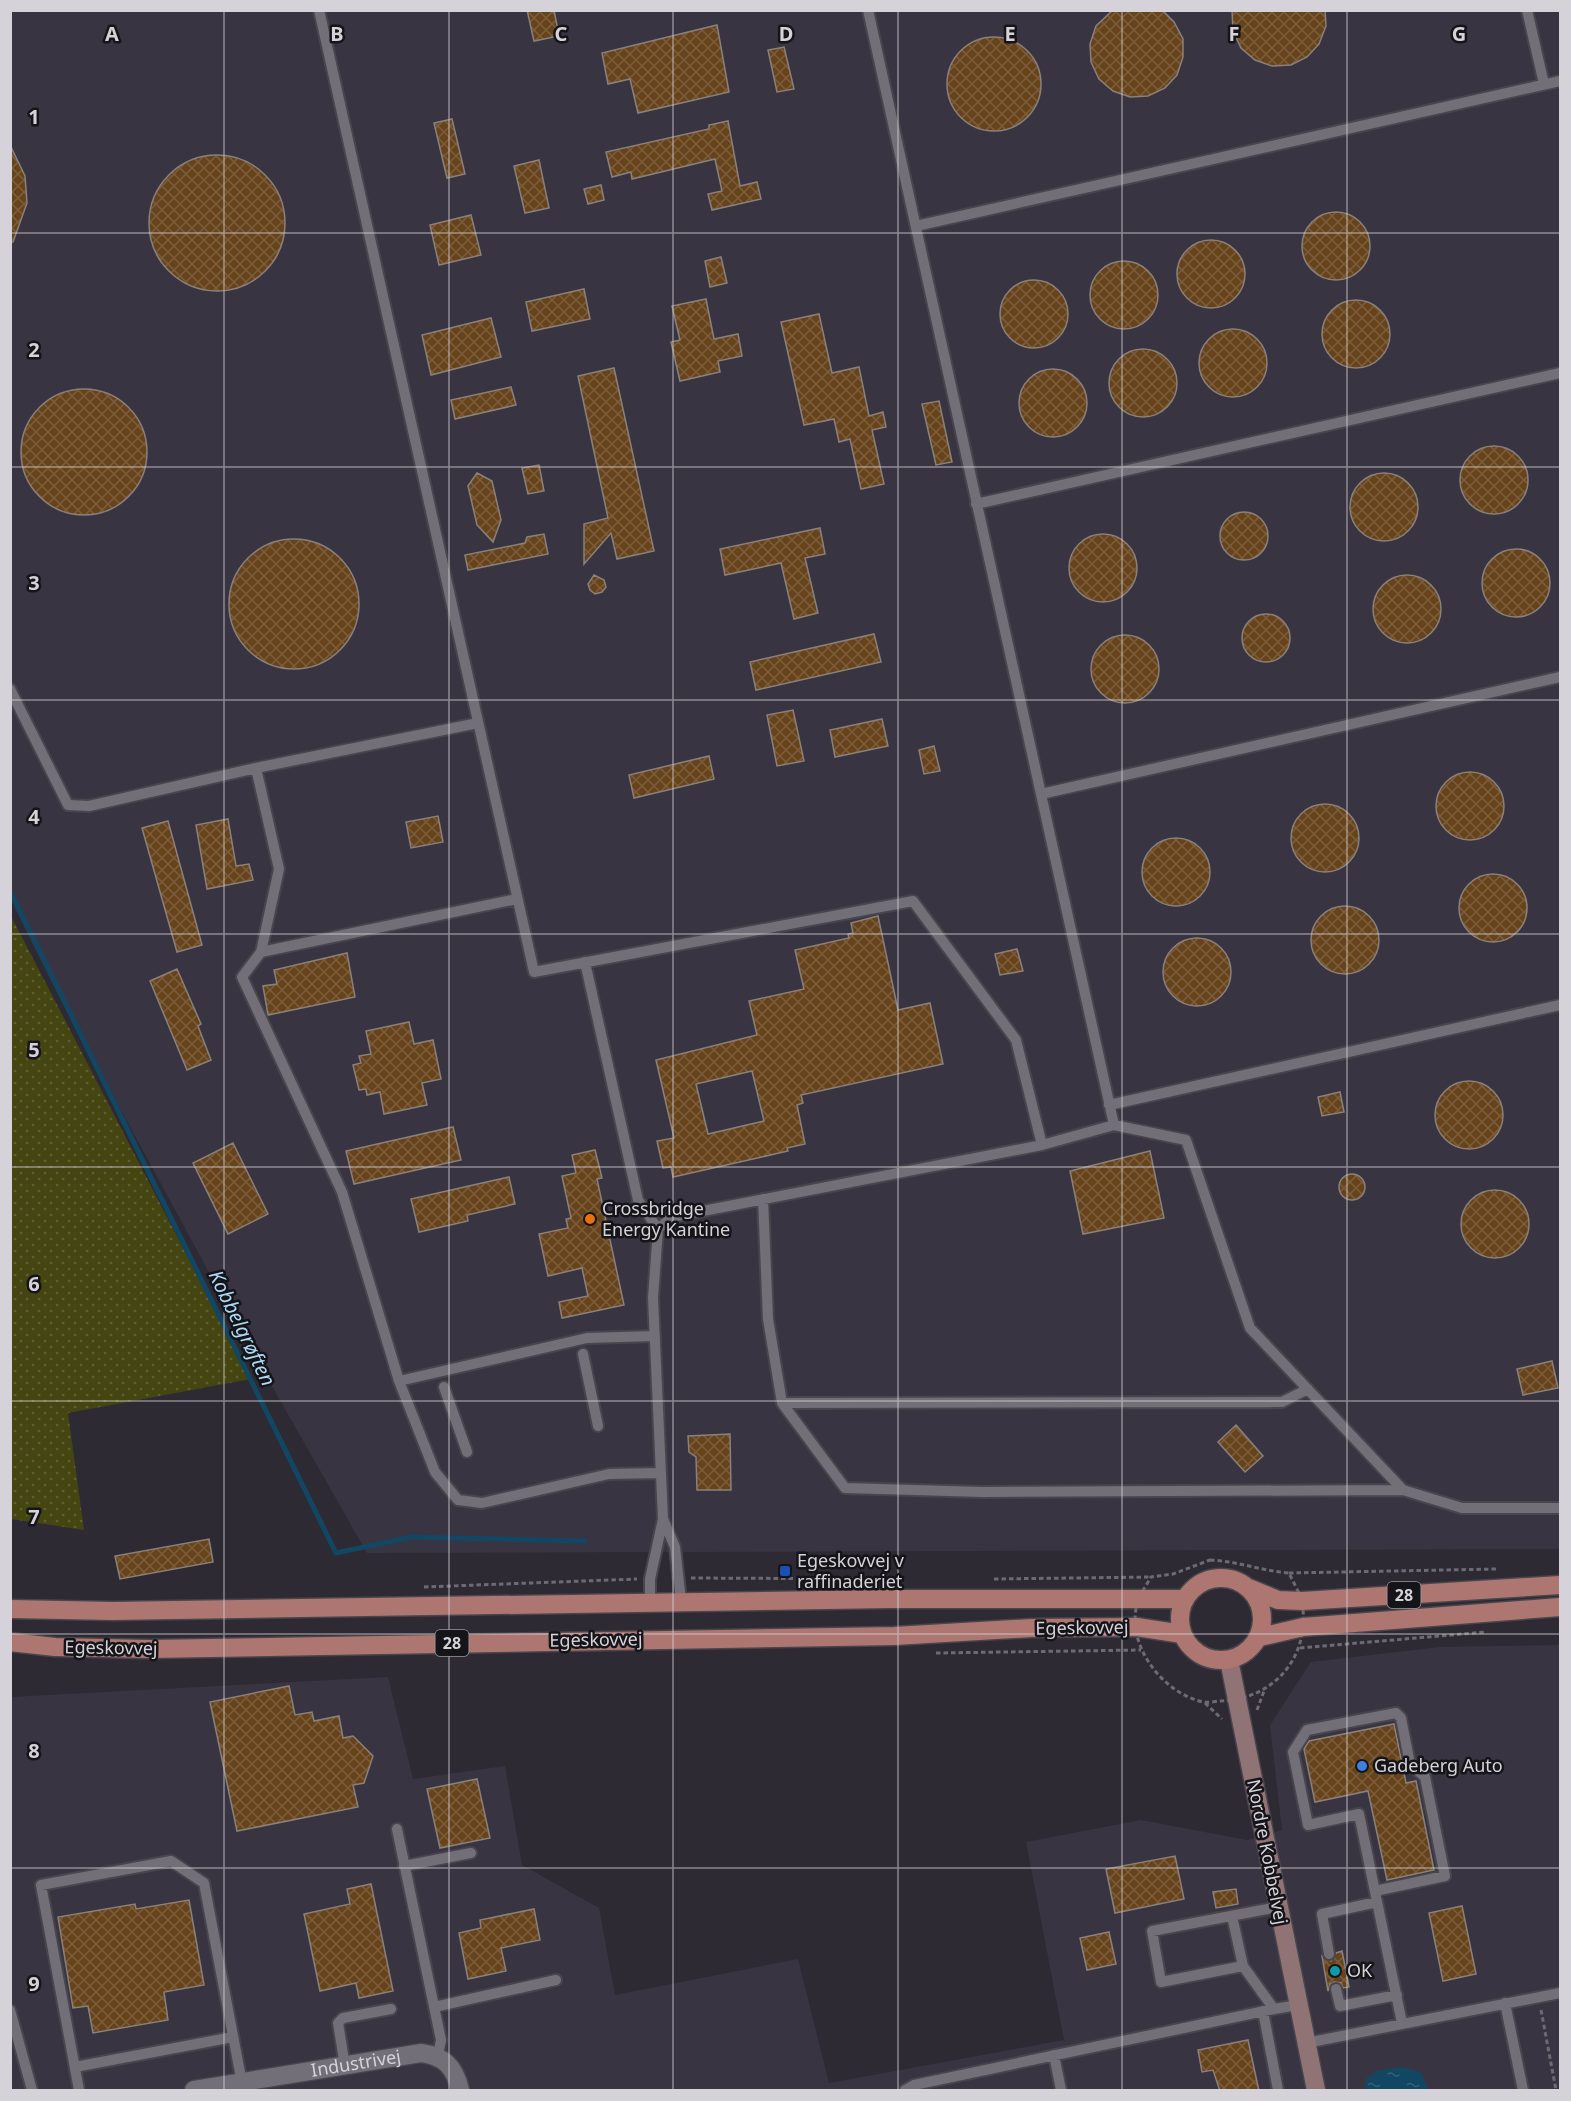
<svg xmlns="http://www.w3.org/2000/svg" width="1571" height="2101" viewBox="0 0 1571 2101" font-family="'Noto Sans',sans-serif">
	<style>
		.built { fill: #393442 }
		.grass { fill: url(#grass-dots) }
		.water { fill: url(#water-ripples) }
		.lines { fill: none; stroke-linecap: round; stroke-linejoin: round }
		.stream { stroke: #124764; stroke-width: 5 }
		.building { fill: url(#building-cross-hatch); stroke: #8a817a; stroke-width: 1.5; fill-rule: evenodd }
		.lane-casing { stroke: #48454c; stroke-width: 14 }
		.street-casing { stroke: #48454c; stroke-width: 21 }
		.secondary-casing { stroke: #48454c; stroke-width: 21 }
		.primary-casing { stroke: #48454c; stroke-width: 21 }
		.path { stroke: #6d6a72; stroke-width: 3; stroke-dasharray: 4.5 3; stroke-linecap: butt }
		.lane { stroke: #726f79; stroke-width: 10 }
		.street { stroke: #726f79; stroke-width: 18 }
		.secondary { stroke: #8f7375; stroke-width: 18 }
		.primary { stroke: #ad7671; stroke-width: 18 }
		.grid { fill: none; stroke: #d5d3d9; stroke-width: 1.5; stroke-opacity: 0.55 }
		.food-dot { fill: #e8710a; stroke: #151418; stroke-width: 2 }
		.transit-dot { fill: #1a4fb4; stroke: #151418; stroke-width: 2 }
		.shop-dot { fill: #3f7fe0; stroke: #151418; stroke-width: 2 }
		.culture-dot { fill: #0f9aa8; stroke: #151418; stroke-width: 2 }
		.labels { text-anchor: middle; stroke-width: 5; stroke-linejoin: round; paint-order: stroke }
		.shield { fill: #151418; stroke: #9b9a9f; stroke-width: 1.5 }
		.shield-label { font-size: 16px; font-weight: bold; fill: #d5d3d9 }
		.poi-label { font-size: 18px; fill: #d5d3d9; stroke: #151418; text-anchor: start }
		.street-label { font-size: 18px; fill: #d5d3d9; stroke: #151418 }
		.water-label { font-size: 20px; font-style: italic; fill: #acd9f6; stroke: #151418 }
		.grid-label { font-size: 20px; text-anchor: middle; font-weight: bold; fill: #d5d3d9; stroke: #151418; stroke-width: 5; stroke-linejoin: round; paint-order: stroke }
	</style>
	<defs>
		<pattern id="grass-dots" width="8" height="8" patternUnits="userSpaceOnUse" patternTransform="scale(1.5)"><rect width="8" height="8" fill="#444510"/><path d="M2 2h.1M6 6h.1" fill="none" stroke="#5e5f32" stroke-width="1.8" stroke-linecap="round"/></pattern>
		<pattern id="water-ripples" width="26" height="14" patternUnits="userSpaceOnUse" patternTransform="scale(1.5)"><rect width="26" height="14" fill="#124764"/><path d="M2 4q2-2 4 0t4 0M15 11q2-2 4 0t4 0" fill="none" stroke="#34617a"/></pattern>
		<pattern id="building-cross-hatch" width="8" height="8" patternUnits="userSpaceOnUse" patternTransform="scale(1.5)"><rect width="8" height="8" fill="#67431c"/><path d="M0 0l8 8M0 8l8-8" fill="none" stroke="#7c5d3c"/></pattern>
	</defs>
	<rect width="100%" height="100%" fill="#2d2a33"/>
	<path class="built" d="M11,11H1560V1549L367,1553L244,1337L52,983L11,900Z
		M1560,1645V2090H11V1697L388,1677L413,1779L505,1766L522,1865L599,1908L615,1995L798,1959L829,2083L1064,2040L1026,1842L1141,1820L1247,1840L1282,1830L1270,1725L1311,1662L1440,1647Z"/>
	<path class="grass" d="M10,914L251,1379L68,1413L84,1530L11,1519Z"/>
	<path class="water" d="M1402,2067L1421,2072L1428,2090H1365L1366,2079L1376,2071Z"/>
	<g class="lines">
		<path class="stream" d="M10,891L336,1553L411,1537L585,1541"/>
	</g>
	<path class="building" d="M527,10H554L559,36L534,41Z
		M1113,10H1162L1174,22L1183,39V57L1177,75L1165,88L1148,96L1130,97L1113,91L1099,79L1091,62L1090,44L1096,26Z
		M1232,10H1325L1326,26L1319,44L1307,57L1291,65L1272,66L1255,60L1241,48L1233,31Z
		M717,25L729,92L638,113L630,79L608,84L602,53Z
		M947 84a47 47 0 1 1 94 0a47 47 0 1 1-94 0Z
		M784,47L794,89L777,92L768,50Z
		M452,119L465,174L447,178L434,123Z
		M728,121L740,186L757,182L761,199L712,210L708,194L722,191L715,159L632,179L631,172L612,177L606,152L709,129V125Z
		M10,145L25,176L27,203L13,242H10Z
		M149 223a68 68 0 1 1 136 0a68 68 0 1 1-136 0Z
		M539,160L549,208L525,213L514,166Z
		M601,185L604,200L588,204L584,189Z
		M1302 246a34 34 0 1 1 68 0a34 34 0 1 1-68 0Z
		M471,215L481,255L439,265L430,225Z
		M1177 274a34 34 0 1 1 68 0a34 34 0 1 1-68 0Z
		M721,257L727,283L710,287L705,261Z
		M1090 295a34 34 0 1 1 68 0a34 34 0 1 1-68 0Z
		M1000 314a34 34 0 1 1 68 0a34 34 0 1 1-68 0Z
		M584,289L590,319L532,331L526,302Z
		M706,299L714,339L738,334L742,356L718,361L720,372L680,381L671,342L680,340L672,306Z
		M1322 334a34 34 0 1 1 68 0a34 34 0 1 1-68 0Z
		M819,314L832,373L859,367L869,416L883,412L886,427L872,430L884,484L861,489L850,439L839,442L834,419L804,425L781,322Z
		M491,318L501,357L431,375L422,335Z
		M1199 363a34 34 0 1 1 68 0a34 34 0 1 1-68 0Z
		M1109 383a34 34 0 1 1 68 0a34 34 0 1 1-68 0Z
		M614,368L654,551L617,559L611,533L584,564V524L608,518L578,376Z
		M1019 403a34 34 0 1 1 68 0a34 34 0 1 1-68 0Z
		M511,387L516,405L455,419L451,400Z
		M21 452a63 63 0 1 1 126 0a63 63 0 1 1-126 0Z
		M939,401L952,462L936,465L922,404Z
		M1460 480a34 34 0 1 1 68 0a34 34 0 1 1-68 0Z
		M539,465L544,491L528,494L522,468Z
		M1350 507a34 34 0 1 1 68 0a34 34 0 1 1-68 0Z
		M477,473L492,481L501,520L493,542L477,525L468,486Z
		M1220 536a24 24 0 1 1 48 0a24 24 0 1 1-48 0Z
		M820,528L825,554L805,558L818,613L794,619L781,563L725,575L720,549Z
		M1069 568a34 34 0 1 1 68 0a34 34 0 1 1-68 0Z
		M544,534L548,554L468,570L465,555L525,543L527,537Z
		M229 604a65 65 0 1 1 130 0a65 65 0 1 1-130 0Z
		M1482 583a34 34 0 1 1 68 0a34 34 0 1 1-68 0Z
		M1373 609a34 34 0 1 1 68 0a34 34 0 1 1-68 0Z
		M594,575L604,580L606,587L602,592L595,594L590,590L588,584Z
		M1242 638a24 24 0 1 1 48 0a24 24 0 1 1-48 0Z
		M874,634L881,662L756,690L750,662Z
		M1091 669a34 34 0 1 1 68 0a34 34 0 1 1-68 0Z
		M793,710L804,761L777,766L767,715Z
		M882,719L888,746L835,757L830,730Z
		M934,746L940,771L924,774L919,750Z
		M709,756L714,779L634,798L629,775Z
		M1436 806a34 34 0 1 1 68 0a34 34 0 1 1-68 0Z
		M1291 838a34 34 0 1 1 68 0a34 34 0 1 1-68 0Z
		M438,816L443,842L411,848L406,822Z
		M228,819L236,866L249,864L253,880L207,889L196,825Z
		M168,821L202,945L177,952L142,828Z
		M1142 872a34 34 0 1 1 68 0a34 34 0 1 1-68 0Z
		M1459 908a34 34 0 1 1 68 0a34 34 0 1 1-68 0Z
		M1311 940a34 34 0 1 1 68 0a34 34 0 1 1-68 0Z
		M878,916L898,1010L930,1003L943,1064L801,1095L803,1103L797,1105L805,1144L787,1148L788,1151L673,1177L671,1167L663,1168L657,1141L674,1138L656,1060L757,1035L749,1001L804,989L795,950L849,938L848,934L853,933L851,923ZM752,1071L764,1121L708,1134L696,1084Z
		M1163 972a34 34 0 1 1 68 0a34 34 0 1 1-68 0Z
		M1017,949L1023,971L1000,975L995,954Z
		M347,953L355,997L268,1015L263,986L277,984L274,970Z
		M177,969L201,1024L198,1026L211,1060L187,1070L150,981Z
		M409,1022L414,1044L433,1040L441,1079L422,1083L427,1105L384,1114L380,1092L367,1095L366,1089L359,1090L353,1065L361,1063L359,1056L371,1054L366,1031Z
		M1435 1115a34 34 0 1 1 68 0a34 34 0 1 1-68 0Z
		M1340,1092L1344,1112L1322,1116L1318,1097Z
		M453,1127L461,1160L354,1184L346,1151Z
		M233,1143L268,1214L228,1234L193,1163Z
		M595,1150L602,1178L597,1179L624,1305L562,1318L559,1302L588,1296L582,1268L548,1276L539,1234L568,1228L566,1219L571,1218L562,1176L576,1173L572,1155Z
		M1150,1151L1164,1218L1083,1234L1070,1171Z
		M1339 1187a13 13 0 1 1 26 0a13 13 0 1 1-26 0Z
		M509,1177L515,1204L467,1215L468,1221L419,1232L411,1199Z
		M1461 1224a34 34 0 1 1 68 0a34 34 0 1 1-68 0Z
		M1552,1361L1558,1388L1523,1395L1517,1369Z
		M1236,1425L1263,1456L1245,1472L1218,1442Z
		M730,1434L731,1490H697L696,1457L689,1452L688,1436Z
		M209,1539L213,1562L120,1579L115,1556Z
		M289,1686L295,1715L312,1712L314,1721L339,1716L343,1738L353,1736L373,1756L364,1783L353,1785L358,1807L237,1831L210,1702Z
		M1394,1724L1406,1783L1416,1781L1434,1870L1387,1880L1368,1791L1315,1802L1304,1749L1309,1741Z
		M477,1779L490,1838L440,1848L427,1789Z
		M1175,1856L1184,1899L1115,1913L1106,1869Z
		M371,1884L393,1991L359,1998L356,1983L320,1991L304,1914L350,1904L347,1889Z
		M1236,1889L1238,1904L1216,1908L1213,1892Z
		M189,1900L204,1985L164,1992L168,2020L93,2033L88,2006L73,2008L58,1917L135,1904L136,1909Z
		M1462,1906L1476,1974L1443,1981L1429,1913Z
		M534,1909L540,1940L501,1948L506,1971L468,1979L459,1933L481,1928L480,1920Z
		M1109,1932L1116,1964L1087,1970L1080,1938Z
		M1342,1951L1349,1987L1343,1988L1341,1983L1335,1982L1330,1984L1328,1991L1322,1956L1331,1961L1336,1953Z
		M1248,2040L1259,2091H1220L1213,2070L1202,2072L1198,2050Z"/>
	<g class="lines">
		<g class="lane-casing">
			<path id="lane" d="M319,10L534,972L913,901L1016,1040L1042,1145L672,1217L658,1229L653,1298L663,1519L650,1579V1602
				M868,10L1114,1125
				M1527,10L1544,84
				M916,226L1560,81
				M976,504L1560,373
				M10,689L68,805L89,806L256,768L478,723
				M256,768L279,869L261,952L242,977L342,1192L399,1381L435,1472L458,1500L482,1503L609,1474L661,1473
				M1041,794L1560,677
				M261,952L517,899
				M585,962L638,1200L658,1229
				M1109,1105L1560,1005
				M1042,1145L1114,1125L1186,1140L1250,1328L1403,1490L1462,1508H1560
				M763,1199L768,1319L782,1403L845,1488L983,1492L1403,1490
				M583,1354L598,1426
				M399,1381L587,1338L655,1336
				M444,1387L467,1452
				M782,1403L1282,1402L1308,1389
				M663,1519L675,1547L681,1601
				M397,1829L441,2040L438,2055
				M404,1866L471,1853
				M1375,1891L1445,1876L1425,1777L1410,1764L1401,1718L1396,1713L1307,1730L1293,1752L1308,1825L1359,1814L1402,2023
				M1232,1916L1243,1966L1161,1982L1152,1931L1278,1907
				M1329,1954L1322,1914L1377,1902
				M1243,1966L1274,2009L1298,2005
				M1336,1989L1340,2006L1397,1995
				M1505,2003L1523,2090
				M434,2007L556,1980
				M10,2010L32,2090
				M1263,2011L1278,2090
				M1306,2043L1560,1993
				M1054,2055L1061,2090
				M345,2066L338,2023L343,2018L391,2009
				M75,2067L233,2037
				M79,2090L41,1885L171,1861L204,1883L242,2083
				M905,2090L914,2085L1274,2009"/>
		</g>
		<g class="street-casing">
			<g id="street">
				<path id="s1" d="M194,2090L421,2053C444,2056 455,2067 460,2090"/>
			</g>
		</g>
		<g class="secondary-casing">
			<path id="secondary" d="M1229,1660L1316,2090"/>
		</g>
		<g class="primary-casing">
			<path id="primary" d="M1180 1619a41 41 0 1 1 82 0a41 41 0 1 1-82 0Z
				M1249,1588L1278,1600L1302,1601L1560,1585
				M10,1609L113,1611L889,1599H1184
				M1260,1637L1303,1627L1560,1607
				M10,1642L55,1647L149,1649L894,1636L1032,1628L1137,1627L1182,1634"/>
		</g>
		<path class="path" d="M1210,1560C1237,1561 1262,1571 1289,1573C1293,1582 1300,1593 1302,1602C1311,1656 1275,1699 1221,1701C1216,1701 1209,1703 1203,1702C1162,1693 1124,1643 1138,1601C1141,1593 1147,1584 1151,1577L1173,1574Z
			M1289,1573L1496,1569
			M691,1578L898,1579
			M994,1579L1151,1577
			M424,1587L637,1579
			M1300,1648L1486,1632
			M936,1653L1141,1650
			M1205,1703L1222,1719
			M1257,1710L1264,1691
			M1541,2010L1556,2090"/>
		<use href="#lane" class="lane"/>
		<use href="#street" class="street"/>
		<use href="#secondary" class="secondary"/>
		<use href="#primary" class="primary"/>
	</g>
	<path class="grid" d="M224,10V2090M449,10V2090M673,10V2090M898,10V2090M1122,10V2090M1347,10V2090M10,233H1560M10,467H1560M10,700H1560M10,934H1560M10,1167H1560M10,1401H1560M10,1634H1560M10,1868H1560"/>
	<circle class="food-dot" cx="590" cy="1219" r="6"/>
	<rect class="transit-dot" x="779" y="1565" width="12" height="12" rx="3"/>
	<circle class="shop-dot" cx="1362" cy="1766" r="6"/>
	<circle class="culture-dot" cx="1335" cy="1971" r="6"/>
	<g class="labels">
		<g class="shield">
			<rect x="1387.5" y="1582" width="33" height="26" rx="4.5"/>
			<rect x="435.5" y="1630" width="33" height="26" rx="4.5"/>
		</g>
		<g class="shield-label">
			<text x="1404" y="1601">28</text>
			<text x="452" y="1649">28</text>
		</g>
		<g class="poi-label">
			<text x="602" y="1215">Crossbridge<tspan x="602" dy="21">Energy Kantine</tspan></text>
			<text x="797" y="1567">Egeskovvej v<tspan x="797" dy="21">raffinaderiet</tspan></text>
			<text x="1374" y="1772">Gadeberg Auto</text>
			<text x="1347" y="1977">OK</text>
		</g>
		<g class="street-label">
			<text transform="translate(1082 1628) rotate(-1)" y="6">Egeskovvej</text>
			<text transform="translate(596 1640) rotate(-1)" y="6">Egeskovvej</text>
			<text transform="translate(111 1648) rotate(1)" y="6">Egeskovvej</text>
			<text transform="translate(1267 1852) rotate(79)" y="6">Nordre Kobbelvej</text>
			<text dy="6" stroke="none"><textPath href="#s1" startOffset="164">Industrivej</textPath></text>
		</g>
		<g class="water-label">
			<text transform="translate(242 1328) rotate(64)" y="7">Kobbelgrøften</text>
		</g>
	</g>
	<g class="grid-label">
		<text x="112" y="41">A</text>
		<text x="337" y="41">B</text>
		<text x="561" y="41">C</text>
		<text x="786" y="41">D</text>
		<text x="1010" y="41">E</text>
		<text x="1234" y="41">F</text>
		<text x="1459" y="41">G</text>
		<text x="34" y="124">1</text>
		<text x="34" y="357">2</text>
		<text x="34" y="590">3</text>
		<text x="34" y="824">4</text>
		<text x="34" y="1057">5</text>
		<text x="34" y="1291">6</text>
		<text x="34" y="1524">7</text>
		<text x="34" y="1758">8</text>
		<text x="34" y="1991">9</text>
	</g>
	<rect width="1571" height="2101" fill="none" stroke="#d5d3d9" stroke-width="24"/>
</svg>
